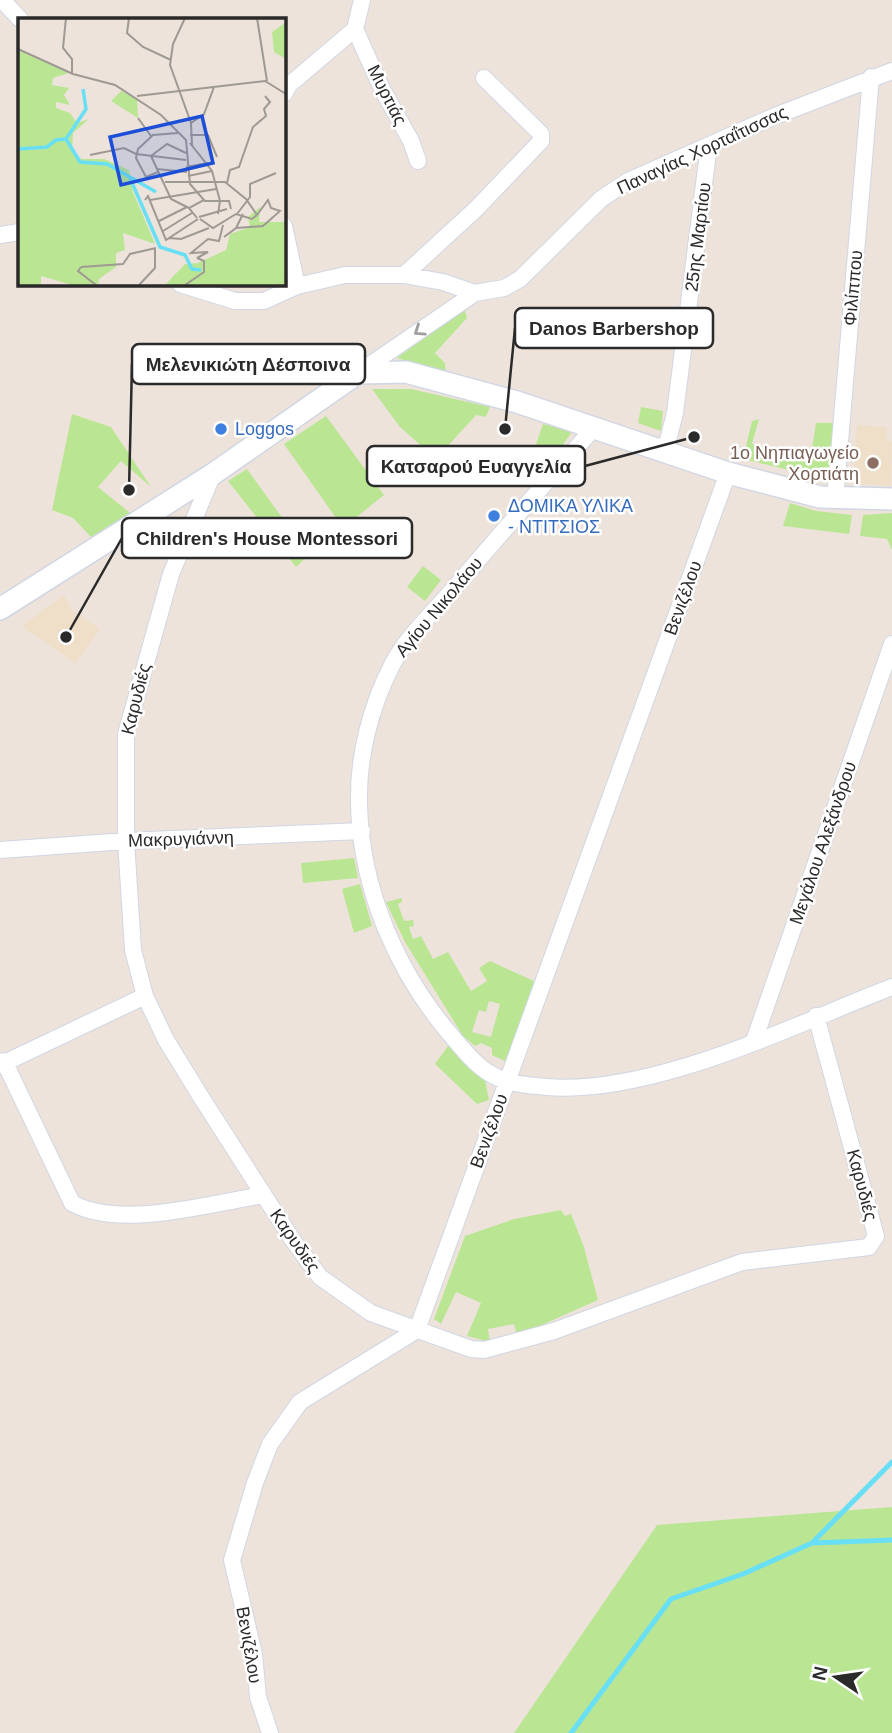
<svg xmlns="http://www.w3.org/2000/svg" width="892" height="1733" viewBox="0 0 892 1733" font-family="Helvetica,sans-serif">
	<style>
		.education { fill: #efdfc9 }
		.green { fill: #bae694; fill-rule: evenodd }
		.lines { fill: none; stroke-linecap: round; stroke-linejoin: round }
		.stream { stroke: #68dff5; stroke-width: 5 }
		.minor-casing { stroke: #d0d6e4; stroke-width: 18 }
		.tertiary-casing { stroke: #d0d6e4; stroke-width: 24 }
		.minor { stroke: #fff; stroke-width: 16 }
		.tertiary { stroke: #fff; stroke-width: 21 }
		.oneway { stroke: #9f9f9f }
		.shop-dot { fill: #3f7fe0; stroke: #fff; stroke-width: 2.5 }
		.education-dot { fill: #8d6e63; stroke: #fff; stroke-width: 2.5 }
		.labels { text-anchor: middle; stroke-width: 5; stroke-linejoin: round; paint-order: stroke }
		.street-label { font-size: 18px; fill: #2a2a2a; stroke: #fff }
		.shop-label { font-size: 18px; fill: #366cbe; stroke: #fff; text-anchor: start }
		.education-label { font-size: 18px; fill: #785e54; stroke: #fff; text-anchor: end }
		.inset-river { fill: none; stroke: #68dff5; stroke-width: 3.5 }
		.inset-road { fill: none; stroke: #9f9994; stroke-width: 2 }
		.view { fill: #1d4ed8; fill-opacity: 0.15; stroke: #1d4ed8; stroke-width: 3.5 }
		.inset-edge { fill: none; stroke: #2a2a2a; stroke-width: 3.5 }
		.leader { fill: none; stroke: #2a2a2a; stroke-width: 2.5 }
		.callout-dot { fill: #2a2a2a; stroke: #fff; stroke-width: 2.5 }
		.callout { fill: #fff; stroke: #2a2a2a; stroke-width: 2.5 }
		.callout-label { font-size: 19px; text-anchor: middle; font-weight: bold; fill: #2a2a2a }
	</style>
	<rect width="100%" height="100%" fill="#ede3db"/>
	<path class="education" d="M857,425L887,427L886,441L892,442L891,486L853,484Z
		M64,595L72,610L100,629L76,664L22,626Z"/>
	<path class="green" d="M464,308L467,318L435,353L445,363L446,372L397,358Z
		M372,389H411L490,407L486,417L476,415L436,459L400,427Z
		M641,407L663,411L661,431L638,423Z
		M72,414L111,427L151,487L121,461L98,487L130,513L91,537L73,518L52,510Z
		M326,416L384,495L343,528L284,444Z
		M759,419L752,444L811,455L816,423H836L832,480L743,459L752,421Z
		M543,424L572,432L540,476L526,473Z
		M247,469L309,555L296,567L228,481Z
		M790,503L816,511L852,515L849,534L783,526Z
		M892,513V550L887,539L860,536L863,515Z
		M423,566L441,580L425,601L407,587Z
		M354,858L358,878L303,883L301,863Z
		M360,884L372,926L354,933L342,889Z
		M402,898V902L398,904L404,921L413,920L414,926L409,927L413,939L421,936L433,959L448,952L471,991L487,981L479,968L490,961L538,983L512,1057L505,1061L492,1055V1048L481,1043L475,1046L463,1036L405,942L386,902ZM489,1001L500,1004L491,1037L472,1032L479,1010L486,1012Z
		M448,1046L485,1080L489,1100L477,1104L435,1064Z
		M561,1210L565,1216L571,1214L584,1247L598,1300L517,1336L514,1324L488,1329L490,1342L467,1336L481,1303L456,1292L441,1324L434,1319L465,1236L514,1219Z
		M892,1507V1733H514L657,1525Z"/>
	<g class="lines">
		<path class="stream" d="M812,1543L892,1540
			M571,1733L671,1599L743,1574L812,1543L892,1462"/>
		<g class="minor-casing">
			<path id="minor" d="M2,0L20,19
				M355,29L382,89L411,141L418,161
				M284,94L289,85L355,29L362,0
				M284,226L297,286
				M0,235L19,232
				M404,275L476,209L541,141V134L484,78
				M180,284L235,301H264L297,286L345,275H404L443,282L475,293
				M358,373L475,293L504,288L520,279L601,199L628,181L775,116L892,71
				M593,429C547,481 501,533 456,586C435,611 407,636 392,665C371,706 358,755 359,802C360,889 398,975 455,1040C465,1052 476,1065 489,1073C506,1084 527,1085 546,1087C652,1096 793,1025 892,987
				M665,452L675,413L709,145
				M213,474L171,574L126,734V841L133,950L145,996L166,1040L201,1097L292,1239L320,1277L371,1313L471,1349L484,1350L554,1331L742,1262L869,1247L876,1236L816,1016
				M835,500L871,77
				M0,850L126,841L362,831
				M754,1041L892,644
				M4,1061L72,1203C121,1230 210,1203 264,1195
				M0,1065L145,996
				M270,1733L258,1697L254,1654L232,1560L255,1483L270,1444L300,1402L417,1330L728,473"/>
		</g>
		<g class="tertiary-casing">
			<path id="tertiary" d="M0,609L213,474L358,373L406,372L517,402L728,473L820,497L892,499"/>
		</g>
		<use href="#minor" class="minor"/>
		<use href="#tertiary" class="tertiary"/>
	</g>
	<defs><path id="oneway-chevron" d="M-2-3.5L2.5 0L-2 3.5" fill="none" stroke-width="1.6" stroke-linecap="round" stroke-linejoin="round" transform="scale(1.75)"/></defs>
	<use class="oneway" href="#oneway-chevron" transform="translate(419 331) rotate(146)"/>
	<g class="shop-dot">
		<circle cx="221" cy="429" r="7"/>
		<circle cx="494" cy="516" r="7"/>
	</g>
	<circle class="education-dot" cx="873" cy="463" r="7"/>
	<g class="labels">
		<g class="street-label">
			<text transform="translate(387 95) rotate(63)" y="6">Μυρτιάς</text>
			<text transform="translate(702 150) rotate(-25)" y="6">Παναγίας Χορταΐτισσας</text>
			<text transform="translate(698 237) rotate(-83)" y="6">25ης Μαρτίου</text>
			<text transform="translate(853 288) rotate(-85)" y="6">Φιλίππου</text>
			<text transform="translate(683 598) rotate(-70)" y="6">Βενιζέλου</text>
			<text transform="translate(439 607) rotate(-50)" y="6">Αγίου Νικολάου</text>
			<text transform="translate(136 699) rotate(-76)" y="6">Καρυδιές</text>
			<text transform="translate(181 839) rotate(-2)" y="6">Μακρυγιάννη</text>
			<text transform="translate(823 843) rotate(-71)" y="6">Μεγάλου Αλεξάνδρου</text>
			<text transform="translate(489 1131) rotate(-70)" y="6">Βενιζέλου</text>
			<text transform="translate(862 1185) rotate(75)" y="6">Καρυδιές</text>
			<text transform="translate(295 1241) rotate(55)" y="6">Καρυδιές</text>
			<text transform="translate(249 1645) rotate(80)" y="6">Βενιζέλου</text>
		</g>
		<g class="shop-label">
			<text x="235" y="435">Loggos</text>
			<text x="508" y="512">ΔΟΜΙΚΑ ΥΛΙΚΑ<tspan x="508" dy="21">- ΝΤΙΤΣΙΟΣ</tspan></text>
		</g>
		<g class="education-label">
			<text x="859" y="459">1ο Νηπιαγωγείο<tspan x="859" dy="21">Χορτιάτη</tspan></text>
		</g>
	</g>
	<g transform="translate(18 18)">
		<rect width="268" height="268" fill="#ede3db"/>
		<path d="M268,4V41L256,34L254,14ZM0,32L51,55L35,60L34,67L51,70L46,77L52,87L38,84V90L52,95L59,105L71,101L55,115L54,133L63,141H86L111,152L115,174L137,226L105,215L107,232L98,235V249L81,261L80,267H54L23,258V267H0ZM103,73L119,80L120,100L93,83ZM242,189L241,204H268V267H147L167,246L180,245L208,232L212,216L232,209L230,199Z" fill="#bae694"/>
		<path class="inset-river" d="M48,121L62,144L89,146L138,174M0,131L29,129L38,122L48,121L68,91L65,71M112,160L142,229L167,237L174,251L183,252"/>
		<path class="inset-road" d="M48,0L45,30L54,41V55M111,0L109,15L125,29L153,42M167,0L155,26L152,47L173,105L174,127M239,0L249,63M0,31L55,56L97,67L143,97L168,122L172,166L186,182L171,190L179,200M119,78L247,63L268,76M120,100L133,118M173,105L186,96L196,69M172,117H190L199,139M172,125L194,153L202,183L200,196M168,135L149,126L133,138L153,181L171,190M72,137L106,130L118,136L168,142M168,149L190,145M139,151L169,154M140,154L128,159L118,140L120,131L135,117L160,115M170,158L194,153M147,164H207L228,181L239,197M209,165L212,152L221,149L235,109L248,98L246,91L252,84L247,78M127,182L130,178L148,222L180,201M132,182L198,171M186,183H211L213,191M219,196L232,179V166L258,155M181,199L209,191M182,201L195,210L218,196L234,201L239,197M141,203L169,189M218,210L245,208L262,193L253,190L250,182L239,197M145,213L174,195M206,219L218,210L225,196M151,220L163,221L191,210M179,240L190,234L173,235L190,221L201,223L205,207M63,249L105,246L112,236L138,230M63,249L60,253L78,267M121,267L137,250V231M167,267L186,254V243L179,240"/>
		<path class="view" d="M184,98L195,145L103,167L92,119Z"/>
		<rect width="268" height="268" class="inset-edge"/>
	</g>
	<path class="leader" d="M505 429L515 328M129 490L132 364M694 437L585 466M66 637L122 538"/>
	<g class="callout-dot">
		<circle cx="505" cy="429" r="7"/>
		<circle cx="129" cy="490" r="7"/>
		<circle cx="694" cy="437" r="7"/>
		<circle cx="66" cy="637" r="7"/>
	</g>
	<g class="callout">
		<rect x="515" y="308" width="198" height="40" rx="7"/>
		<rect x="132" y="344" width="233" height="40" rx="7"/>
		<rect x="367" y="446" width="218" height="40" rx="7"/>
		<rect x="122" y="518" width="290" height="40" rx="7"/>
	</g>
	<g class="callout-label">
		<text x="614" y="335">Danos Barbershop</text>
		<text x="248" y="371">Μελενικιώτη Δέσποινα</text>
		<text x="476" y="473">Κατσαρού Ευαγγελία</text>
		<text x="267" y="545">Children's House Montessori</text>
	</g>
	<g transform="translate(836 1677) rotate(283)" stroke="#ffffff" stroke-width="5" paint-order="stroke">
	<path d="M0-5L12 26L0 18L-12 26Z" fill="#2a2a2a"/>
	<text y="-10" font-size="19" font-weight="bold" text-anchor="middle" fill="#2a2a2a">N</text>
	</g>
</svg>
